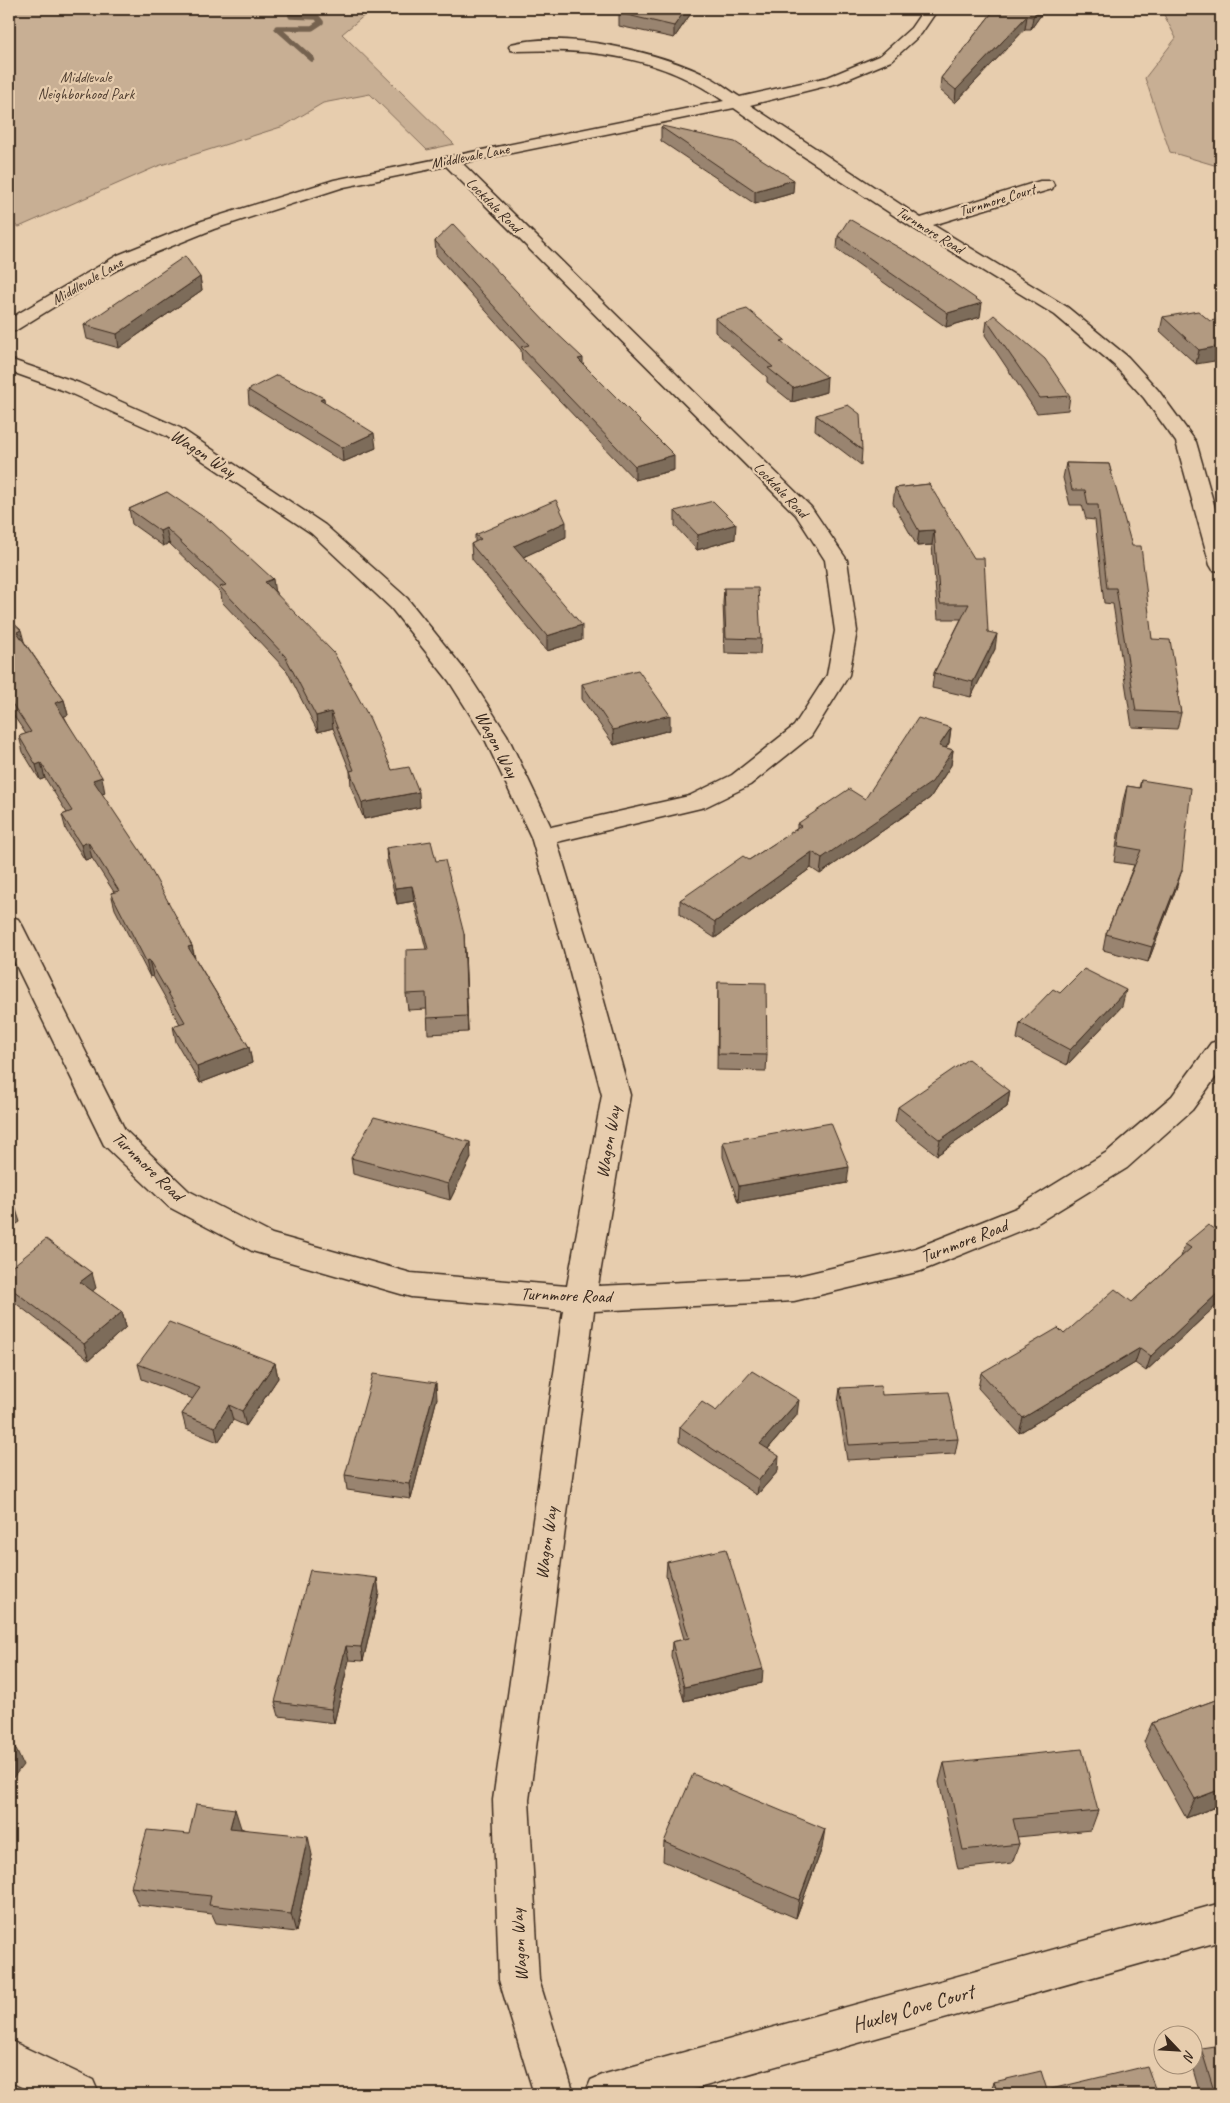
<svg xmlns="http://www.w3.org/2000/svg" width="1230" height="2103" viewBox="0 0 1230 2103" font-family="Caveat,sans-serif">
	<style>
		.green { fill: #c8af94; stroke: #826c59 }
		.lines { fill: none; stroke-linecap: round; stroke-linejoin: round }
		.stream { stroke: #75624f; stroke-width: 5.5 }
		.street-casing { stroke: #3b2a1e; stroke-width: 3 }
		.street { fill: #e7cdae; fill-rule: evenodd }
		.wall { fill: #99846f; stroke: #3b2a1e }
		.shaded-wall { fill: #7d6c5a; stroke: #3b2a1e }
		.building { fill: #b29a81; stroke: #3b2a1e }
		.labels { text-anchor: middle; stroke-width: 4.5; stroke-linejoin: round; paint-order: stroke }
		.far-park-label { font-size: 15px; fill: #503e30; stroke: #e7cdae }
		.far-street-label { font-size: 15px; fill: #3b2a1e; stroke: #e7cdae }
		.street-label { font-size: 18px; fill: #3b2a1e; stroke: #e7cdae }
		.near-street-label { font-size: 21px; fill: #3b2a1e; stroke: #e7cdae }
	</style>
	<rect width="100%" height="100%" fill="#e7cdae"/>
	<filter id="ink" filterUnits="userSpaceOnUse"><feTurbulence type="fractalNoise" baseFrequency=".02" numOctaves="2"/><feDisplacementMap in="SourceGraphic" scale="10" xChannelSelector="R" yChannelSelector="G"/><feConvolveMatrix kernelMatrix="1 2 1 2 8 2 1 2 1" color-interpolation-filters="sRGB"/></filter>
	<g filter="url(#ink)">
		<path class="green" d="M9,9H372L342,34L454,144L427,150L370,94L323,103L284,126L158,166L19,227L9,223Z
			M1161,9H1221V167L1170,152L1145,78L1176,38Z"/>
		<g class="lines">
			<path class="stream" d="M290,9L291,16L317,17L321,22L312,28H277L312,59"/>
			<g class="street-casing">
				<path id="street" d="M924,9H938L921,34L891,61L838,83L750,105L921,218L1040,181H1052L1054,185L1052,189L933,225L1067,307L1128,357L1158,390L1196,442L1221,529V571L1213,570L1210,565L1176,442L1144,398L1114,365L1055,315L913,228L797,152L734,108L462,163L811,507L847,560L857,631L849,675L811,736L750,785L705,807L557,842L590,950L630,1095L598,1286L794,1277L916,1248L1016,1208L1107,1152L1172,1096L1211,1043L1221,1040V1070L1192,1110L1127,1168L1036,1224L921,1271L794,1301L594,1311L529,1800L539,1980L574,2094H534L499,1980L493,1800L563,1310L411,1297L252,1251L169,1207L104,1145L9,951V916L18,919L22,925L125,1130L189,1191L272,1234L411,1273L567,1286L602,1095L564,950L531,837L483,735L449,681L391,608L311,533L166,436L65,391L9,371V359L79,383L180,428L325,525L407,598L467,673L507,735L551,827L689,796L732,775L794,726L827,675L835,631L825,560L796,515L446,166L344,187L214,229L130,263L91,284L15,331L9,332V319L118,255L202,221L334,180L724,101C660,56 592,48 516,51L511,50L509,47L511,44C565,30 662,52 711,78C721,83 730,91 740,97L828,77L881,55L911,28Z
					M1221,1903V1941L677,2094H585L591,2080L605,2074Z
					M9,2040L93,2080L99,2094H36L9,2081Z"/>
			</g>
			<use href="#street" class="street"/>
		</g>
		<path class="wall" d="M694,9L674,38L619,26V13Z
			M995,9H1045L1031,29H1025L955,103L940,90L941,78Z
			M661,127L793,193L755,204L661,141Z
			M838,236L980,317L946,327L837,249Z
			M435,241L583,364L674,470L635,480L522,361L521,350L436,255Z
			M200,277L202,290L119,348L87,339L84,325Z
			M1163,317L1210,321L1196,364L1160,331Z
			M715,318L784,344L826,392L792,402L767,382V377L715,332Z
			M987,321L1070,396L1068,410L1037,413L985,335Z
			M248,390L325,404L376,448L343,462L249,404Z
			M816,415L862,450L861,465L815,430Z
			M1066,463L1109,464L1152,639L1179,692L1178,698L1181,713L1177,729L1132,727L1113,604L1104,603L1095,520L1086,519L1082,505H1070L1063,478Z
			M929,484L995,649L971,697L932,688L934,673L961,619H938L932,545L917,546L893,503L895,488Z
			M167,492L275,591L392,770L420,807L364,819L351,787L350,771L333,728L318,732L287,671L222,602L221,593L169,543L163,546L132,524L129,509Z
			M675,511L735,539L697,550L675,526Z
			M475,535L566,537L523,557L582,640L547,651L472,559L471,544L475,542Z
			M724,588L761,639L760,654L725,653L723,603Z
			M9,619L25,643L64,700L68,715L64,716L105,793L102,794L192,946L195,958L249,1047L252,1063L200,1083L176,1042L173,1026L180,1024L153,976L150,977L115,909L111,893L114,892L92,858L85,860L66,830L62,815L67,813L45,778L40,780L23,752L19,736L26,734L9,709Z
			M582,684L670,730L614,745L582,699Z
			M951,728L949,743L946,748L953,750L951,765L930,798L820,874L811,868L715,938L680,915V900L749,860L797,829V824L865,799Z
			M1141,780L1177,886L1148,962L1103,950L1106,934L1134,865L1114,862L1123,801L1127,786L1139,788Z
			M386,848L436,861L465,950L468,1032L428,1034L427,1009L408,1010L406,994L426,949L414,901L397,904L387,863Z
			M718,982L767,1055L766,1071L717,1070Z
			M1060,993L1122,1006L1067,1065L1017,1039L1020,1023Z
			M1010,1091L1007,1107L937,1155L895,1122L898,1107Z
			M723,1142L847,1183L738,1202L723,1157Z
			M351,1158H471L450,1200L353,1174Z
			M1221,1234V1301L1146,1371L1135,1363L1019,1433L978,1388L981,1373L1132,1302L1181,1257L1185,1244Z
			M9,1269L96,1288L92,1291L122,1312L126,1327L89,1360L9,1298Z
			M275,1363L278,1378L246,1426L233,1420L218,1442L186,1429L182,1414L193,1399L142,1379L138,1364Z
			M840,1388L882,1395L958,1439L955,1454L847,1460L838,1403Z
			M437,1398L411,1499L347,1490L345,1475Z
			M716,1411L797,1415L768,1449L778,1471L757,1495L679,1442L680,1427Z
			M667,1562L762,1683L684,1701L671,1656L672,1642L684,1639L666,1576Z
			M377,1578L379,1593L363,1661L349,1660L334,1723L279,1716L275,1702Z
			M1221,1698V1805L1186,1818L1144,1742L1152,1723Z
			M944,1763L1098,1811L1091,1830L1017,1837L1019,1844L1012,1863L958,1869L939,1782Z
			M241,1828L312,1855L296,1932L216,1923L212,1914L138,1905L131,1887L189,1834Z
			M664,1842L822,1848L796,1918L663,1861Z
			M1201,2048L1221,2094H1200L1192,2066V2063Z
			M994,2082L1047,2090L1157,2094H989Z"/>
		<path class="shaded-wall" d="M686,9H694L674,38V26Z
			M1038,9H1045L1031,29L1033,17Z
			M1027,16L1025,29L955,103L956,90Z
			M794,180L793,193L755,204V191Z
			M200,277L202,290L119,348L117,334Z
			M982,303L980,317L946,327L948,313Z
			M1221,346V360L1196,364L1199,350Z
			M583,358V372L578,359Z
			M827,377L826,392L792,402L793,388Z
			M324,398L326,413L320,400Z
			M374,433L376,448L343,462L342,448Z
			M674,455V470L635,480V466Z
			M566,522V537L515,561L514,546Z
			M736,524L735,539L697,550L698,535Z
			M166,528L169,543L163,546L160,531Z
			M934,530L932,545L917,546L919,531Z
			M273,579L275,594L265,582Z
			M582,625V640L547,651V636Z
			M21,630L25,645L17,632Z
			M997,634L995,649L971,697L973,682Z
			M64,700L68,715L59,718L55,703Z
			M331,712L333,728L318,732L316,716Z
			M670,715V730L614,745L613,730Z
			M951,728L949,743L937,761L939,746Z
			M953,750L951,765L930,798L820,874L822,858Z
			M41,763L45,778L40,780L36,765Z
			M102,777L105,793L97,796L93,780Z
			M419,792L420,807L364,819L362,803Z
			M88,842L92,858L85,860L81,845Z
			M812,852L811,868L715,938V922Z
			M1182,870L1177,886L1148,962L1152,947Z
			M412,886L414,901L397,904L395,888Z
			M464,934L465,950L468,1032L467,1016Z
			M192,946L195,961L188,947Z
			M149,960L153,976L150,977L146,961Z
			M1126,990L1122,1006L1067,1065L1070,1050Z
			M249,1047L252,1063L200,1083L197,1067Z
			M1010,1091L1007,1107L937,1155L940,1140Z
			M470,1142L471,1158L450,1200L448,1184Z
			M849,1167L847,1183L738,1202L739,1186Z
			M14,1203L20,1222L9,1229V1206Z
			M92,1273L96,1288L84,1298L80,1282Z
			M1221,1290V1301L1146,1371L1151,1356Z
			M122,1312L126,1327L89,1360L84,1344Z
			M1140,1348L1135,1363L1019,1433L1023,1418Z
			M275,1363L278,1378L246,1426L242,1411Z
			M436,1383L437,1398L411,1499L409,1484Z
			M799,1400L797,1415L759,1459L760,1444Z
			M229,1405L233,1420L218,1442L215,1427Z
			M779,1456L778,1471L757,1495L759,1480Z
			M377,1578L379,1593L363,1661L361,1647Z
			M346,1646L349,1660L334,1723L331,1709Z
			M763,1669L762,1683L684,1701V1687Z
			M14,1745L23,1765L9,1783V1751Z
			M1221,1789V1805L1186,1818L1195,1799Z
			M235,1809L241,1828L236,1847L230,1828Z
			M825,1829L822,1848L796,1918L799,1900Z
			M308,1836L312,1855L296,1932L291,1914Z"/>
		<path class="building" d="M622,9H686L674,26L619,13Z
			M995,9H1038L1033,17L1027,16L956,90L941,78Z
			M662,126L735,142L794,180L755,191L661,127Z
			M849,219L917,258L982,303L948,313L838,236Z
			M453,224L550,327L583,358L578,359L674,455L635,466L521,347L529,345L435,241Z
			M185,256L200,277L117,334L84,325Z
			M747,309L785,340L781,341L827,377L793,388L768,368L773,367L715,318Z
			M1198,311L1210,321L1221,319V346L1199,350L1163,317Z
			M994,315L1045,359L1070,396L1040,398L987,321Z
			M277,375L324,398L320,400L374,433L342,448L248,390Z
			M848,405L860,414L862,450L816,415Z
			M1066,463L1109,464L1132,546H1141L1152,639L1170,640L1179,692L1177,691L1181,713L1136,711L1116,588H1107L1098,505H1088L1085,490H1072Z
			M929,484L974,558H984L988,632L997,634L973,682L934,673L969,604H940L934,530L919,531L895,488Z
			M167,492L211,522L273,579L265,582L334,653L370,719L392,770L409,767L419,792L362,803L350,771L354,770L331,712L316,716L285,656L220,587L226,585L166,528L160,531L129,509Z
			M556,500L566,522L514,546L582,625L547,636L471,544L481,539L475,535Z
			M713,501L736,524L698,535L675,511Z
			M724,588H758L761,639L726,638Z
			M9,619L21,630L17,632L64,700L55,703L102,777L93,780L143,855L192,946L188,947L249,1047L197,1067L173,1026L185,1022L149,960L146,961L111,893L119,891L88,842L81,845L62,815L72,811L41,763L36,765L19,736L31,732L9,699V683L13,682L9,676Z
			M638,670L670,715L613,730L582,684Z
			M918,718L951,728L939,746L953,750L932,782L822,858L812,852L715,922L680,900L743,856L749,860L801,826L797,824L849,789L865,799Z
			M1141,780L1191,788L1182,870L1152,947L1106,934L1141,850L1118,846L1127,786L1140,788Z
			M431,841L436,861L445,860L464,934L467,1016L427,1018L426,993L406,994V950L428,949L412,886L395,888L386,848Z
			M1084,969L1126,990L1070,1050L1020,1023L1053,989L1060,993Z
			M718,982L766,983L767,1055L718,1054Z
			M968,1059L1010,1091L940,1140L898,1107Z
			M374,1117L470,1142L448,1184L351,1158Z
			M831,1123L849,1167L739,1186L723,1142Z
			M9,1197L14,1203L9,1206Z
			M1208,1225L1221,1234V1290L1151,1356L1140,1348L1023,1418L981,1373L1058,1328L1064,1334L1115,1289L1132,1302L1191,1248L1185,1244Z
			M46,1239L92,1273L80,1282L122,1312L84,1344L9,1287V1269Z
			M169,1322L275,1363L242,1411L229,1405L215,1427L182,1414L200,1388L138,1364Z
			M752,1371L799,1400L760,1444L779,1456L759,1480L680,1427L702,1402L716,1411Z
			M373,1374L436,1383L409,1484L345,1475Z
			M881,1386L882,1395L948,1392L958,1439L849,1445L840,1388Z
			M726,1549L763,1669L684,1687L672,1642L689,1638L667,1562Z
			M310,1570L377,1578L361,1647L346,1646L331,1709L275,1702Z
			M1221,1698V1789L1195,1799L1152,1723Z
			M9,1742L14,1745L9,1751Z
			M1082,1749L1098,1811L1013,1819L1019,1844L963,1850L944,1763Z
			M693,1774L825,1829L799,1900L664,1842Z
			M196,1804L235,1809L230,1828L308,1836L291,1914L209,1905L211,1896L131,1887L147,1830L189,1834Z
			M1221,2045V2094H1215L1201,2048Z
			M1147,2066L1157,2094H998L994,2082L1041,2071L1047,2090Z
			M849,2088L909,2094H849Z"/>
	</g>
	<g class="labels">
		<g class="far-park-label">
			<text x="86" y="82">Middlevale<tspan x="86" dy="17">Neighborhood Park</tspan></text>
		</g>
		<g class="far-street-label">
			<text transform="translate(470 156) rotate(-11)" y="5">Middlevale Lane</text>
			<text transform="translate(997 200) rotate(-17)" y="5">Turnmore Court</text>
			<text transform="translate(494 205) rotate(45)" y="5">Lockdale Road</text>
			<text transform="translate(930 230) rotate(32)" y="5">Turnmore Road</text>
			<text transform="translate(87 281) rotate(-30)" y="5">Middlevale Lane</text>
			<text transform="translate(781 490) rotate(46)" y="5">Lockdale Road</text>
		</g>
		<g class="street-label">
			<text transform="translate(203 453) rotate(33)" y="6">Wagon Way</text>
			<text transform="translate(497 744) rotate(62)" y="6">Wagon Way</text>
			<text transform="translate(608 1142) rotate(-80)" y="6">Wagon Way</text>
			<text transform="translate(148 1166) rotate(44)" y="6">Turnmore Road</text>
			<text transform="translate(964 1241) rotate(-21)" y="6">Turnmore Road</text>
			<text transform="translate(566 1295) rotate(2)" y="6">Turnmore Road</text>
			<text transform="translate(546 1543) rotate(-82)" y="6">Wagon Way</text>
			<text transform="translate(519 1945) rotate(-94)" y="6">Wagon Way</text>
		</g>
		<g class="near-street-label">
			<text transform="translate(913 2008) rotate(-16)" y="7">Huxley Cove Court</text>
		</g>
	</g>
	<rect width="1230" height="2103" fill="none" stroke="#e7cdae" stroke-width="30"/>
	<rect x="15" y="15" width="1200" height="2073" fill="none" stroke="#3b2a1e" stroke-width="2" filter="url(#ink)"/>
	<g transform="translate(1178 2050) rotate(115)"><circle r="24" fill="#e7cdae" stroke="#a28c74"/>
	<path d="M0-4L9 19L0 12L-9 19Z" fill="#3b2a1e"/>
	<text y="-8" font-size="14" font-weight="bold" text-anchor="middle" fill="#3b2a1e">N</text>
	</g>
</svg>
